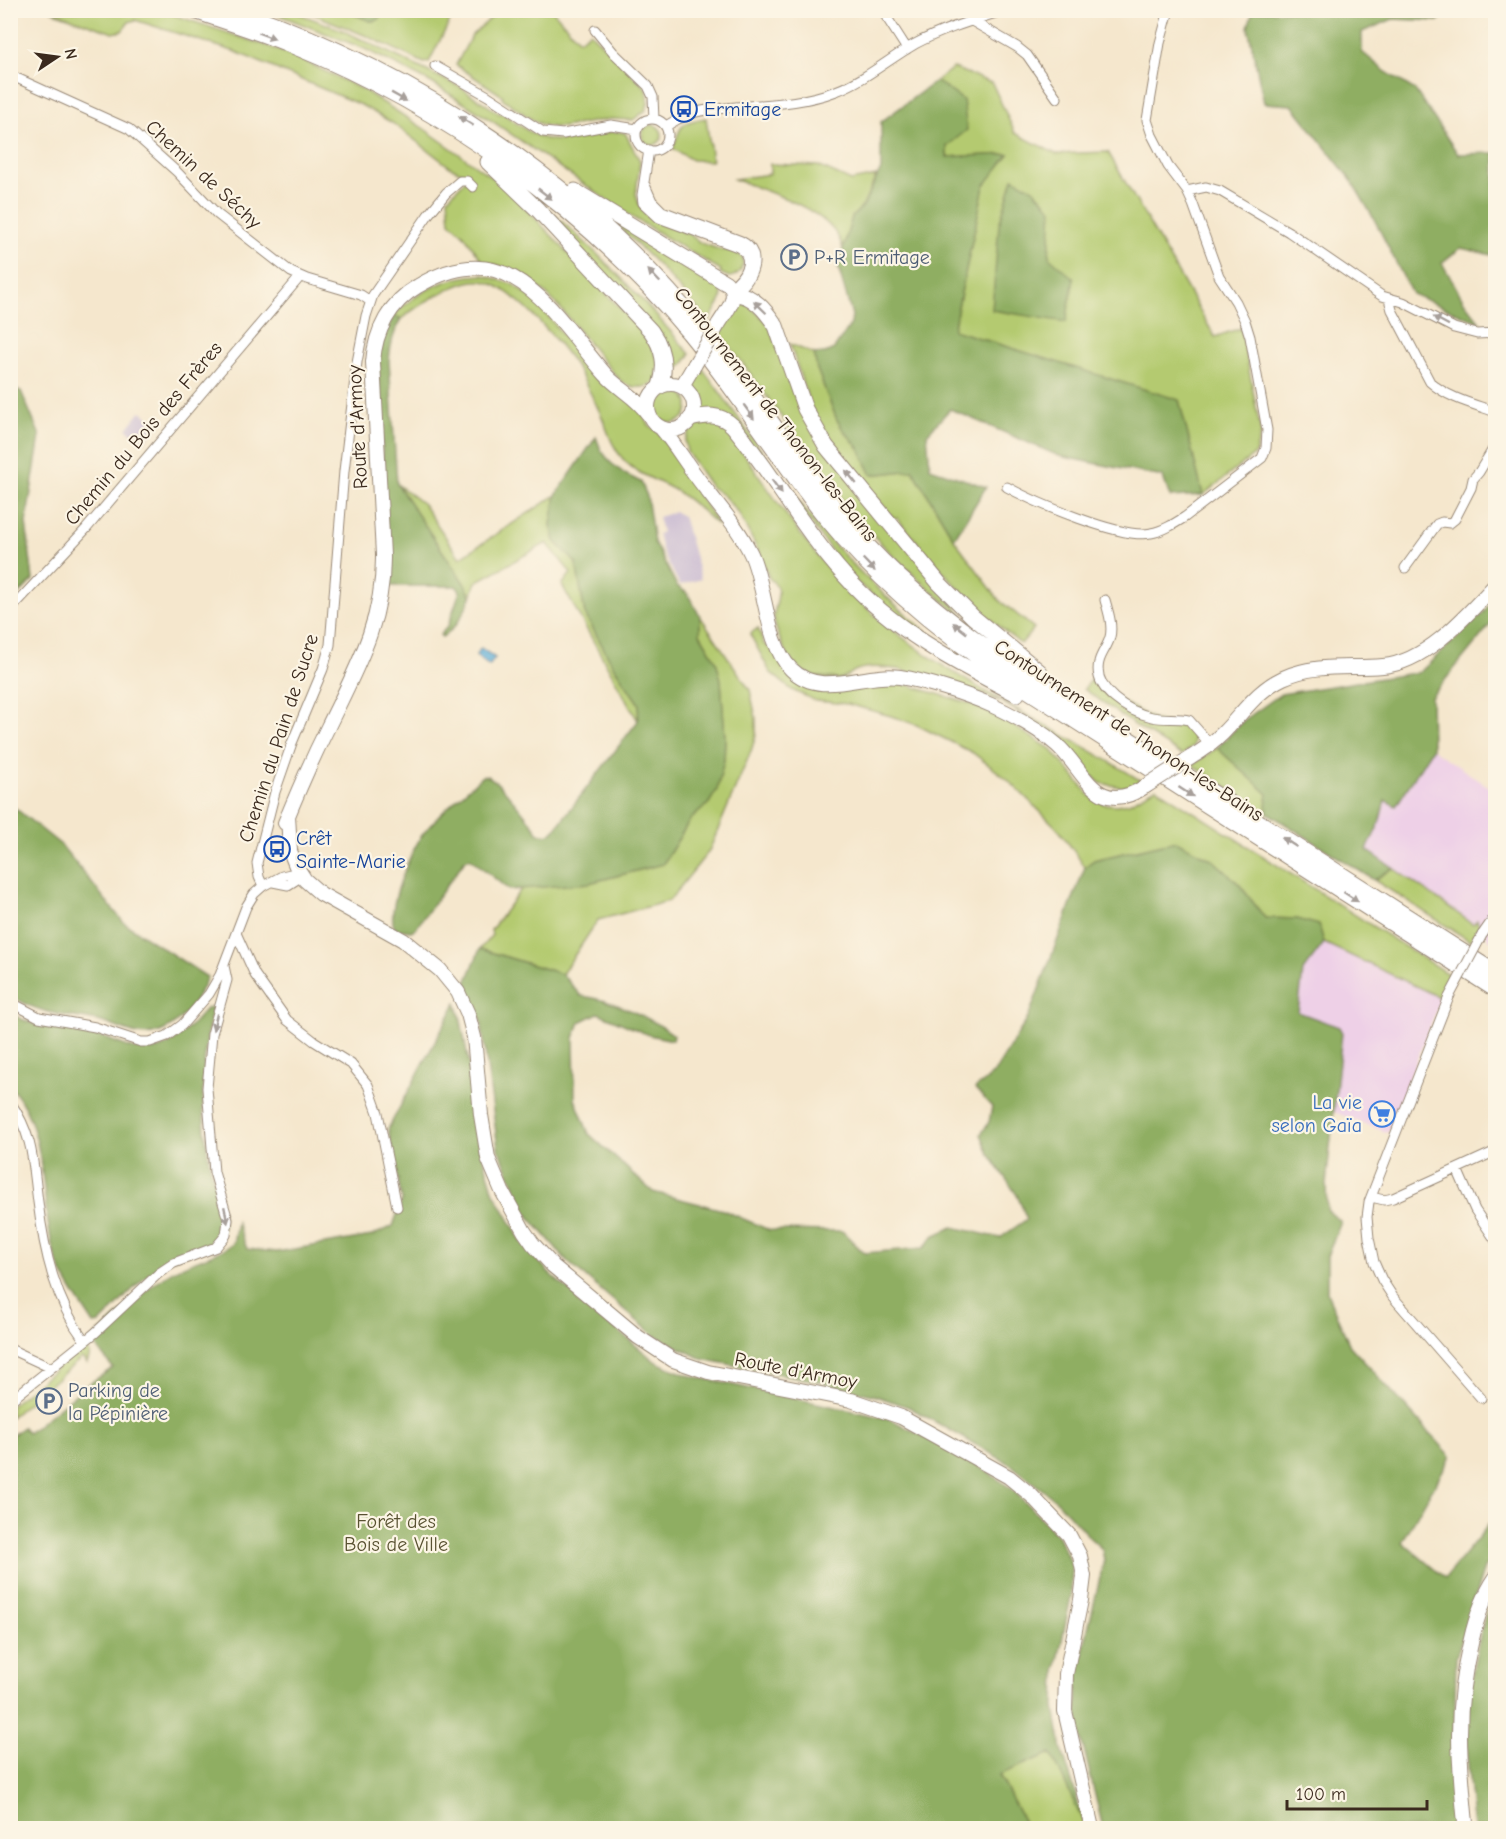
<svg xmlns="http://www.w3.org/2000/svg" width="1506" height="1839" viewBox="0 0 1506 1839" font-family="'Comic Neue',sans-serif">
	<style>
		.built { fill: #eed0e7 }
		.industrial { fill: #ccbed3 }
		.green { fill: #b4ca6f; stroke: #787a46; stroke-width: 1.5 }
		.forest { fill: #8fae62; stroke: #656c40; stroke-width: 1.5 }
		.water { fill: #5daed8; stroke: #4c6c7b; stroke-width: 1.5 }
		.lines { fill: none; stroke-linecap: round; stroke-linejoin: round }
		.minor-casing { stroke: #988876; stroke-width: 11 }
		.secondary-casing { stroke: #988876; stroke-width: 16 }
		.primary-casing { stroke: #988876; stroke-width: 17 }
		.trunk-casing { stroke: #988876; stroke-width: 17 }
		.minor { stroke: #fff; stroke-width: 9 }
		.secondary { stroke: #fff; stroke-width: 14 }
		.primary { stroke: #fff; stroke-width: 15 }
		.trunk { stroke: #fff; stroke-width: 15 }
		.minor-bridge-casing { stroke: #988876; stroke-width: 11; stroke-linecap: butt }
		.secondary-bridge-casing { stroke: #988876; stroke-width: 16; stroke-linecap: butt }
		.minor-bridge { stroke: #fff; stroke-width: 9 }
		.secondary-bridge { stroke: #fff; stroke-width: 14 }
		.oneway { fill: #a79f9a }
		.labels { text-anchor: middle; stroke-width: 4.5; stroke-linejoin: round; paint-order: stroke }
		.transit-label { font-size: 20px; fill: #164399; stroke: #fcf5e5; text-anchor: start }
		.street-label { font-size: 20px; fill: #3b2a1e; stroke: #fcf5e5 }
		.service-label { font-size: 20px; fill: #4e5e75; stroke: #fcf5e5; text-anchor: start }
		.shop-label { font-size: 20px; fill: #366cbe; stroke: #fcf5e5; text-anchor: end }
		.park-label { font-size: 20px; fill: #595232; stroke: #fcf5e5 }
	</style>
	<rect width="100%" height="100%" fill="#fcf5e5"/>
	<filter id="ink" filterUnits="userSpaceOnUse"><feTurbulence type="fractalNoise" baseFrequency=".0167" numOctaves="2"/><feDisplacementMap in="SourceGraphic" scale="12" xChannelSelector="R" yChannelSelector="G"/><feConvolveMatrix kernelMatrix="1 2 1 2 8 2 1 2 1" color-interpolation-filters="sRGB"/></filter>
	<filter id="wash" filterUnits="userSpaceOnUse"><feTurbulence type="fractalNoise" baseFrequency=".008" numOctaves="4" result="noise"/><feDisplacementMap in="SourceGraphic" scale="24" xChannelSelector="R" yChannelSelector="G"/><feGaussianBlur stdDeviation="1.35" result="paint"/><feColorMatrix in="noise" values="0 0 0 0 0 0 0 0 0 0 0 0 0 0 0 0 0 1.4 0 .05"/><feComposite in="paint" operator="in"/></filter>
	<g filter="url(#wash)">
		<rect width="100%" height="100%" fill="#f5e7cd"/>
		<path class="built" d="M1432,749L1495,791V943L1489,939L1479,925L1477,920L1474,924L1367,851L1379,824L1385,799L1396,806Z
			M1324,943L1441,998L1388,1133L1334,1112L1342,1033L1297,1012L1303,971Z"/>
		<path class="industrial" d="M141,411L158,425L143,443L127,429Z
			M675,512L683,516L701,579L680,585L663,553L658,534L662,532L658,517Z"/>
		<path class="green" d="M51,11H162L273,48L304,61L365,91L423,128L497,181L520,202L646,336L659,361L656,381C645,390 634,389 622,382C578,338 550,272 483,262L464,235L450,222L448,198L469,176L450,167L394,124L363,106L236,52L135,20L129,22L122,31L113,33Z
			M269,11H292L342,30L460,87L500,114L502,113C540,140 546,146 593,136C604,133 614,130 625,133L640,161L636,194L639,205L645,214L656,221L689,234L701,243L721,250L736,251L743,258C744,268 738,276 729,277L720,273L721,270L632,217L489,119L432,83L365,49Z
			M306,11H345L371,21L378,20L382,11H455L432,56L429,62L424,63L369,37Z
			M499,11H553L579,40L590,32L646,88L648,103L646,110L633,120L610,119L563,127H553L543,125L533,120L502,98L503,96L456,65L472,35Z
			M953,68L992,83L1015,133L1056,154L1108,152L1215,337L1241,328L1261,433L1255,454L1203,495L1179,400L953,330L984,185L1009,154L947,157V146L963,100L936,81Z
			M706,118L712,161L692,160L673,149C681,125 680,122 706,118Z
			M642 135a10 10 0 1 1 20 0a10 10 0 1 1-20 0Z
			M770,164L818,166L851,181L876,176L863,206L852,217L843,250C836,210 767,192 734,179L770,174Z
			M546,208C599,252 645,301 690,354C684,364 681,371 668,370L667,359Z
			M610,218L721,287L722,298L709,321L661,268Z
			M483,275L512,284L537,302L596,377L638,407L649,425L659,432L695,484L697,492L719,526C705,514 690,499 673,489C656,480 636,474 623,459C613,448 609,435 604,422C598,407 590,392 582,377C568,350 513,285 482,281C460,278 417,306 401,319L394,315C419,290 447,276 483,275Z
			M743,304H747L769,324L795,397L966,620C919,581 873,540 836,492C796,440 761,385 720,334L736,308Z
			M790,344L814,354L817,369L837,420L842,428L859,448L872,475L913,470L954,539L999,600L1034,628L1021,644C973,608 935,564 897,518L894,519L838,451L813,414Z
			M701,367C741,419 776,475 818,526C858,574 904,613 951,653L924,639L853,579L736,425L699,412C700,402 690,381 696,373C697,371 700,370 701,367Z
			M654 406a17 17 0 1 1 34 0a17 17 0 1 1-34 0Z
			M719,422L733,436L735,441C774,496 811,557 861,603C943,679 1048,721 1141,781L1132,786L1121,787L1100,783L1085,768L1062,738L1000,701L982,694L898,669C886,668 869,665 857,670C852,671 849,676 845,677C829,683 804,676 793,663C785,654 774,628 774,616C775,601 785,591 769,578L761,556L739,514L724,496L711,487L687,452L685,441L691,428L694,425Z
			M397,484L423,504L460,558L556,495L551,525L555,541L576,563L585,614L614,667L639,704L638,721L562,585L571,573L547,543L476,582L471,597L466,586Z
			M700,616L750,690L756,718V735L751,751L709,851L669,901L598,920L562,974L480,949L492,935L491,930L522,888L589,883L663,864L690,820L709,803L717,789L724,760L725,739L721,680L716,661L700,634Z
			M758,628L764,644L774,652L788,673L875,683H891L908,685L971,704L994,714L1051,749L1089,795L1104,804L1117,805L1129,803L1156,788L1451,976L1441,998L1324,943L1319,925L1297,919L1265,918L1239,884L1213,860L1176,841L1094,860L1085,867L1059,830L1007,779L973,753L917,725L891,716L848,704L816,701L792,690L770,672L750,634Z
			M1092,678L1102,690L1155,720L1185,726L1192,732L1194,738L1193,746L1182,755L1133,724L1084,689Z
			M1217,748L1269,795L1266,805L1268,813L1192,765Z
			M1393,868L1473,924L1477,920L1479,925L1470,941L1374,880Z
			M84,1346L90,1354L87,1363L82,1358L11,1417V1405Z
			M1052,1753L1086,1828H1027L999,1774Z"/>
		<path class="forest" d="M346,11H345H382L378,20L370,21Z
			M1253,11H1448L1438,21L1393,19L1362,32V52L1386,72L1415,90L1458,154L1495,153V254L1491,255L1461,248L1442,263L1465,303L1481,323L1412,294L1373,217L1351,180L1292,105L1264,103L1248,27Z
			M936,81L963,100L967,130L947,146V157L1009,154L984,186L953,330L1179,400L1203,495L1170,497L1163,477L1059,456L950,409L927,434L930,468L986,487L954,539L913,470L872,475L859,448L842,428L837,420L817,369L814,354L825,353L834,349L851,324L852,315L838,267L852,217L863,206L881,169V122Z
			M1013,178L1033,189L1052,209L1049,257L1074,279L1066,322L992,310L999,225Z
			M394,315L401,319C393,333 390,345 389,361L397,484L466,586L471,597C463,614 458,627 442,637L440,635L448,626L460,591L456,586H389L378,371L379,347Z
			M11,388L21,391L40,436L26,523L33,580L11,602Z
			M596,437L601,450L611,463L625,474L641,482L647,496L654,542L677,586L687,593L700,616V634L716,661L721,680L725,739L724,760L717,790L709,803L690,820L663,864L589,883L509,890L470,858L465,860L416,928L411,931L395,929C385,911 411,850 423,834C438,814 461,796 479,779C482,776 483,775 487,776C499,780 530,821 539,833L547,835L553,832L638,721L639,704L614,667L585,614L576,563L555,541L551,525L556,495Z
			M1495,598V619L1431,697L1432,749L1396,806L1385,800L1379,824L1367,850L1393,868L1374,880L1268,813L1266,805L1268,794L1217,748L1243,721L1281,694L1420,672L1482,614Z
			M10,804L61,845L124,923L207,977C198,998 183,1023 160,1032C139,1041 119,1026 98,1021C68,1015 36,1014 11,995Z
			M1176,841L1213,860L1239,884L1265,918L1297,919L1319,925L1324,943L1303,971L1298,1012L1339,1027L1342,1033L1326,1185L1327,1210L1341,1222L1327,1256V1293L1350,1346L1451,1456L1402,1542L1445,1578L1495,1517V1557L1484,1568L1456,1657L1454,1753L1460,1828H1103L1081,1737L1077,1707L1078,1673L1104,1560L1102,1549L1090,1538L1058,1502L1010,1464L909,1407L876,1396L817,1381L702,1359L654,1335L568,1262L527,1214L498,1148L481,1020L466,983L480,949L562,974L581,996C611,999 651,1018 674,1035L673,1040L649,1035L598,1013L580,1022L574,1038L575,1099L589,1134L653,1192L723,1210L769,1230L842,1231L864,1253L924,1248L933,1236L953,1227L1000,1238L1027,1219L1017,1195L989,1154L981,1134L989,1122L992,1107L975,1089L994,1073L1028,1018L1085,867L1094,860Z
			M456,1003L460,1016L468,1058L481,1149L494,1193L523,1244L553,1277L656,1362L687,1375L890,1419L974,1463L1012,1489L1057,1535L1072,1565L1071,1596L1056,1670L1055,1707L1062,1750L1086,1828L1051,1753L999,1775L1027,1828H11V1436L23,1427L28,1433L87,1385L113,1368L91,1340C115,1319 139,1294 165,1276C186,1261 212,1258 233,1244L237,1222L247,1249L277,1252L372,1236L393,1226L402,1200L388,1129Z
			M213,1007C200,1061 200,1116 211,1170C214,1188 233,1226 217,1240C205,1251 185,1252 171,1259C144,1273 122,1302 100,1323L94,1324C80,1302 64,1281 55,1256C38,1200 51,1134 11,1087L10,1013C44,1033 61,1026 95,1035C116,1040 135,1055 157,1049C177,1044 193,1023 207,1008Z
			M1495,1593V1828H1474C1466,1762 1462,1711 1478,1645C1482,1627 1486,1609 1495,1593Z"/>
		<path class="water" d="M481,648L495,658L489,666L476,655Z"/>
	</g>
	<g filter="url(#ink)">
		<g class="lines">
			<g class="minor-casing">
				<path id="minor" d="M882,10L907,49
					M1169,10L1160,43L1147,120L1152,135L1168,166L1187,191L1206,187L1220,191L1289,232L1382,296L1403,302L1454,328L1477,334L1496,333
					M972,21L1017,47L1027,55L1057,98
					M595,30L614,53L648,86L653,97L654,119
					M435,66L488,96L543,132L563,134L611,125L637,129
					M10,75L129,129L177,172L217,214L291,272L307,279L361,295L370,301
					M636 135a16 16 0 1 1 32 0a16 16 0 1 1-32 0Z
					M666,126L678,119L696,112C742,103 792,108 836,91C865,80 889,59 915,44C943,29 974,20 1005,10
					M649,150L642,195L643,203L659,218L738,247C757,258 744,277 731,287
					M645,185L652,201L662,211L741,241C765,253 752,282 734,294
					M1389,299L1392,310L1430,382C1448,398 1473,404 1496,412
					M1007,487C1034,502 1123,540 1151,533C1163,531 1174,524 1185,517L1262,458L1266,448L1267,430L1250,337L1245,321L1236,302L1219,276L1193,204L1187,191
					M1405,568L1437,524L1442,522L1450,523L1455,519L1471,488L1473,479L1479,472L1496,444
					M1105,600C1108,611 1113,625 1110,637C1108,646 1101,653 1099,662C1092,690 1129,712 1152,717C1165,720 1177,717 1189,720L1210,744
					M10,610L86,529L300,277
					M273,882L288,885L302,876
					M263,886L259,877L257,863L275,792L292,743L323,669L330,645L344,471L357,362L366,316L373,295L428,215L446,193L460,181H467L473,187
					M236,933L255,975L287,1020L314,1041L351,1064L368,1085L378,1113L397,1207
					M1482,935L1496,915
					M1449,997L1369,1202L1367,1217L1369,1238L1374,1262L1382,1280L1393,1297L1481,1398
					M10,1002L39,1017L95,1027L141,1042H150L167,1036L182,1025L209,994L220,975L246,907L254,894L263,886L282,876L299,872
					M10,1102C34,1136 33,1164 38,1202C44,1251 55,1301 85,1341
					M1457,1169L1475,1210L1496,1241
					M1371,1197L1384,1200L1393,1198L1496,1151
					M10,1349L51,1368
					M10,1401L95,1333L159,1273L174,1263L216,1247L226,1235L228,1220L214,1172L207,1088L212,1034L227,980L224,966"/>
			</g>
			<g class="secondary-casing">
				<path id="secondary" d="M718,325C725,313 739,298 730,286
					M648 407a23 23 0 1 1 46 0a23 23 0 1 1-46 0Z
					M682,386L695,364
					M661,428C674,443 684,460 696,476C714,501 738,526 751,554C766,587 766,644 791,669C821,699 863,672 900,677C926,681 966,694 991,705C1013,715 1039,729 1057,745C1086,771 1096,819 1146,786
					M1190,758C1202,751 1213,743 1223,733C1243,713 1257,690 1283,678C1315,663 1349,669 1383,666C1427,662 1467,615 1496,584
					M288,815L290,851L296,866L305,880L321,894L403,940L440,970L458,992L468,1014L474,1037L481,1115L488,1158L502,1191L524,1231L533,1244L553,1266L638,1337L673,1360L708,1372L851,1400L901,1417L1009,1477L1031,1495L1069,1535L1080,1556L1084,1576L1081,1600L1066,1674L1065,1711L1092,1828
					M285,823C298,791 312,759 328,727C356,669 384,621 383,555L373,362C375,331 390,302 418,286C511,230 553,314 605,374C618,389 637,397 648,414"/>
			</g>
			<g class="primary-casing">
				<path id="primary" d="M1466,1828C1459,1760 1454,1710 1471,1641C1476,1619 1483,1597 1496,1578"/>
			</g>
			<g class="trunk-casing">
				<path id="trunk" d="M192,10C226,22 260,32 293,46C443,107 585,208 689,333C738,392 778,459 826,518C876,579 937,630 1002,674L1496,990
					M237,10C416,72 582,182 702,329C754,393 797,463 850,526C895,578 949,622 1005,660L1496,973
					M488,162L538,210L651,331C663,348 667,365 660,386
					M575,191L726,283
					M734,294C753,294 766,311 776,326L805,409L826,446L939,583L973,617L1040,672
					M690,419C706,415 720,413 733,426C773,474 803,530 845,576C893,630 954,662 1017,694"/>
			</g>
			<use href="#minor" class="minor"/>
			<use href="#secondary" class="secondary"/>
			<use href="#primary" class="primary"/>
			<use href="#trunk" class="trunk"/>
			<g class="minor-bridge-casing">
				<path id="minor-bridge" d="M1449,997L1482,935"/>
			</g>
			<g class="secondary-bridge-casing">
				<path id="secondary-bridge" d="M695,364L718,325
					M1146,786L1190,758"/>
			</g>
			<use href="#minor-bridge" class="minor-bridge"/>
			<use href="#secondary-bridge" class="secondary-bridge"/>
		</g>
		<defs><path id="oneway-solid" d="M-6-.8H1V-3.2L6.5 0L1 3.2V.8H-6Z" transform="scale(1.5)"/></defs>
		<g class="oneway">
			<use href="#oneway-solid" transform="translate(267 36) rotate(20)"/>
			<use href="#oneway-solid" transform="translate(399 97) rotate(29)"/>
			<use href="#oneway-solid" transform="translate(466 121) rotate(-148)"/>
			<use href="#oneway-solid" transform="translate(545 194) rotate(38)"/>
			<use href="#oneway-solid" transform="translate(654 276) rotate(-134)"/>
			<use href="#oneway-solid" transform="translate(760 307) rotate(-136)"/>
			<use href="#oneway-solid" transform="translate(1441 321) rotate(-152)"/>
			<use href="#oneway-solid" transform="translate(749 412) rotate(54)"/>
			<use href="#oneway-solid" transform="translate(851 477) rotate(-129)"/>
			<use href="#oneway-solid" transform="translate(777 487) rotate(54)"/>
			<use href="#oneway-solid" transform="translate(869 565) rotate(46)"/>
			<use href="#oneway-solid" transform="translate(960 628) rotate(-142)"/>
			<use href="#oneway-solid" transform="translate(1186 792) rotate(33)"/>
			<use href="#oneway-solid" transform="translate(1289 842) rotate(-147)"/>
			<use href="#oneway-solid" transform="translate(1351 897) rotate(33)"/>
			<use href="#oneway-solid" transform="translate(215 1022) rotate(104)"/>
			<use href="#oneway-solid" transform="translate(226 1215) rotate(78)"/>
		</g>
	</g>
	<defs>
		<g id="bus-ring" transform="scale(1.35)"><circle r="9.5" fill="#fcf5e5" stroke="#1a4fb4" stroke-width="1.5"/><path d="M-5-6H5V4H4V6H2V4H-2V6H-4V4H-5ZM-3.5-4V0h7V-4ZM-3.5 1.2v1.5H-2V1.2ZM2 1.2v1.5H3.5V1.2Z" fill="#1a4fb4"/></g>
		<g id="parking-ring" transform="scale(1.35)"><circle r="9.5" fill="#fcf5e5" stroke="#5c6f8a" stroke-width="1.5"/><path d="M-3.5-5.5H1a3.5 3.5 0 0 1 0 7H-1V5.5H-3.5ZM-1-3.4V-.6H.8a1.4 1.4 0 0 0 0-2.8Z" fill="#5c6f8a"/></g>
		<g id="supermarket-ring" transform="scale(1.35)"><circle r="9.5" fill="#fcf5e5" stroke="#3f7fe0" stroke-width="1.5"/><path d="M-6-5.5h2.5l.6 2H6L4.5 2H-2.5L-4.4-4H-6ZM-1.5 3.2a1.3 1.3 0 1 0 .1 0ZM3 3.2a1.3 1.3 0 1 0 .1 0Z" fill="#3f7fe0"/></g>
	</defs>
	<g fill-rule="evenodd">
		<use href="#bus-ring" x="684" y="109"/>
		<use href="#parking-ring" x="794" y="257"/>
		<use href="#bus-ring" x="277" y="849"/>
		<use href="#supermarket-ring" x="1382" y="1114"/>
		<use href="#parking-ring" x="49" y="1401"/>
	</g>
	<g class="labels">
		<g class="transit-label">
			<text x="704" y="116">Ermitage</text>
			<text x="296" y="845">Crêt<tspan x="296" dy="23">Sainte-Marie</tspan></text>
		</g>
		<g class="street-label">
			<text transform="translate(204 174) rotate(43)" y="7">Chemin de Séchy</text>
			<text transform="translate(776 414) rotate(52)" y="7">Contournement de Thonon-les-Bains</text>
			<text transform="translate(357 427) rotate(-93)" y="7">Route d'Armoy</text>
			<text transform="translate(143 433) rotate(-50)" y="7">Chemin du Bois des Frères</text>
			<text transform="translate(1129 730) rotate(33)" y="7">Contournement de Thonon-les-Bains</text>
			<text transform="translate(278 738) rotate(-72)" y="7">Chemin du Pain de Sucre</text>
			<text transform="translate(796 1370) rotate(11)" y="7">Route d'Armoy</text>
		</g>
		<g class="service-label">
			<text x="814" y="264">P+R Ermitage</text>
			<text x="68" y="1397">Parking de<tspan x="68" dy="23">la Pépinière</tspan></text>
		</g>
		<g class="shop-label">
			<text x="1362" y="1109">La vie<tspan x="1362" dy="23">selon Gaïa</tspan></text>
		</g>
		<g class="park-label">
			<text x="396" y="1528">Forêt des<tspan x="396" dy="23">Bois de Ville</tspan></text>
		</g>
	</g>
	<rect width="1506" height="1839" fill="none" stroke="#fcf5e5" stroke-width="36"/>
	<g transform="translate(57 57) rotate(77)" stroke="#fcf5e5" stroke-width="4.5" paint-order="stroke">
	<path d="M0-4.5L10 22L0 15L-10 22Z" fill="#3b2a1e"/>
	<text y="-9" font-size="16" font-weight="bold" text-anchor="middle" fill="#3b2a1e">N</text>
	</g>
	<path d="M1287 1800v9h140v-9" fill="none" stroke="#3b2a1e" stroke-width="3"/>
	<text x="1296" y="1800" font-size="18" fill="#3b2a1e" stroke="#fcf5e5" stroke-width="4.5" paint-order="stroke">100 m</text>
</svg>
